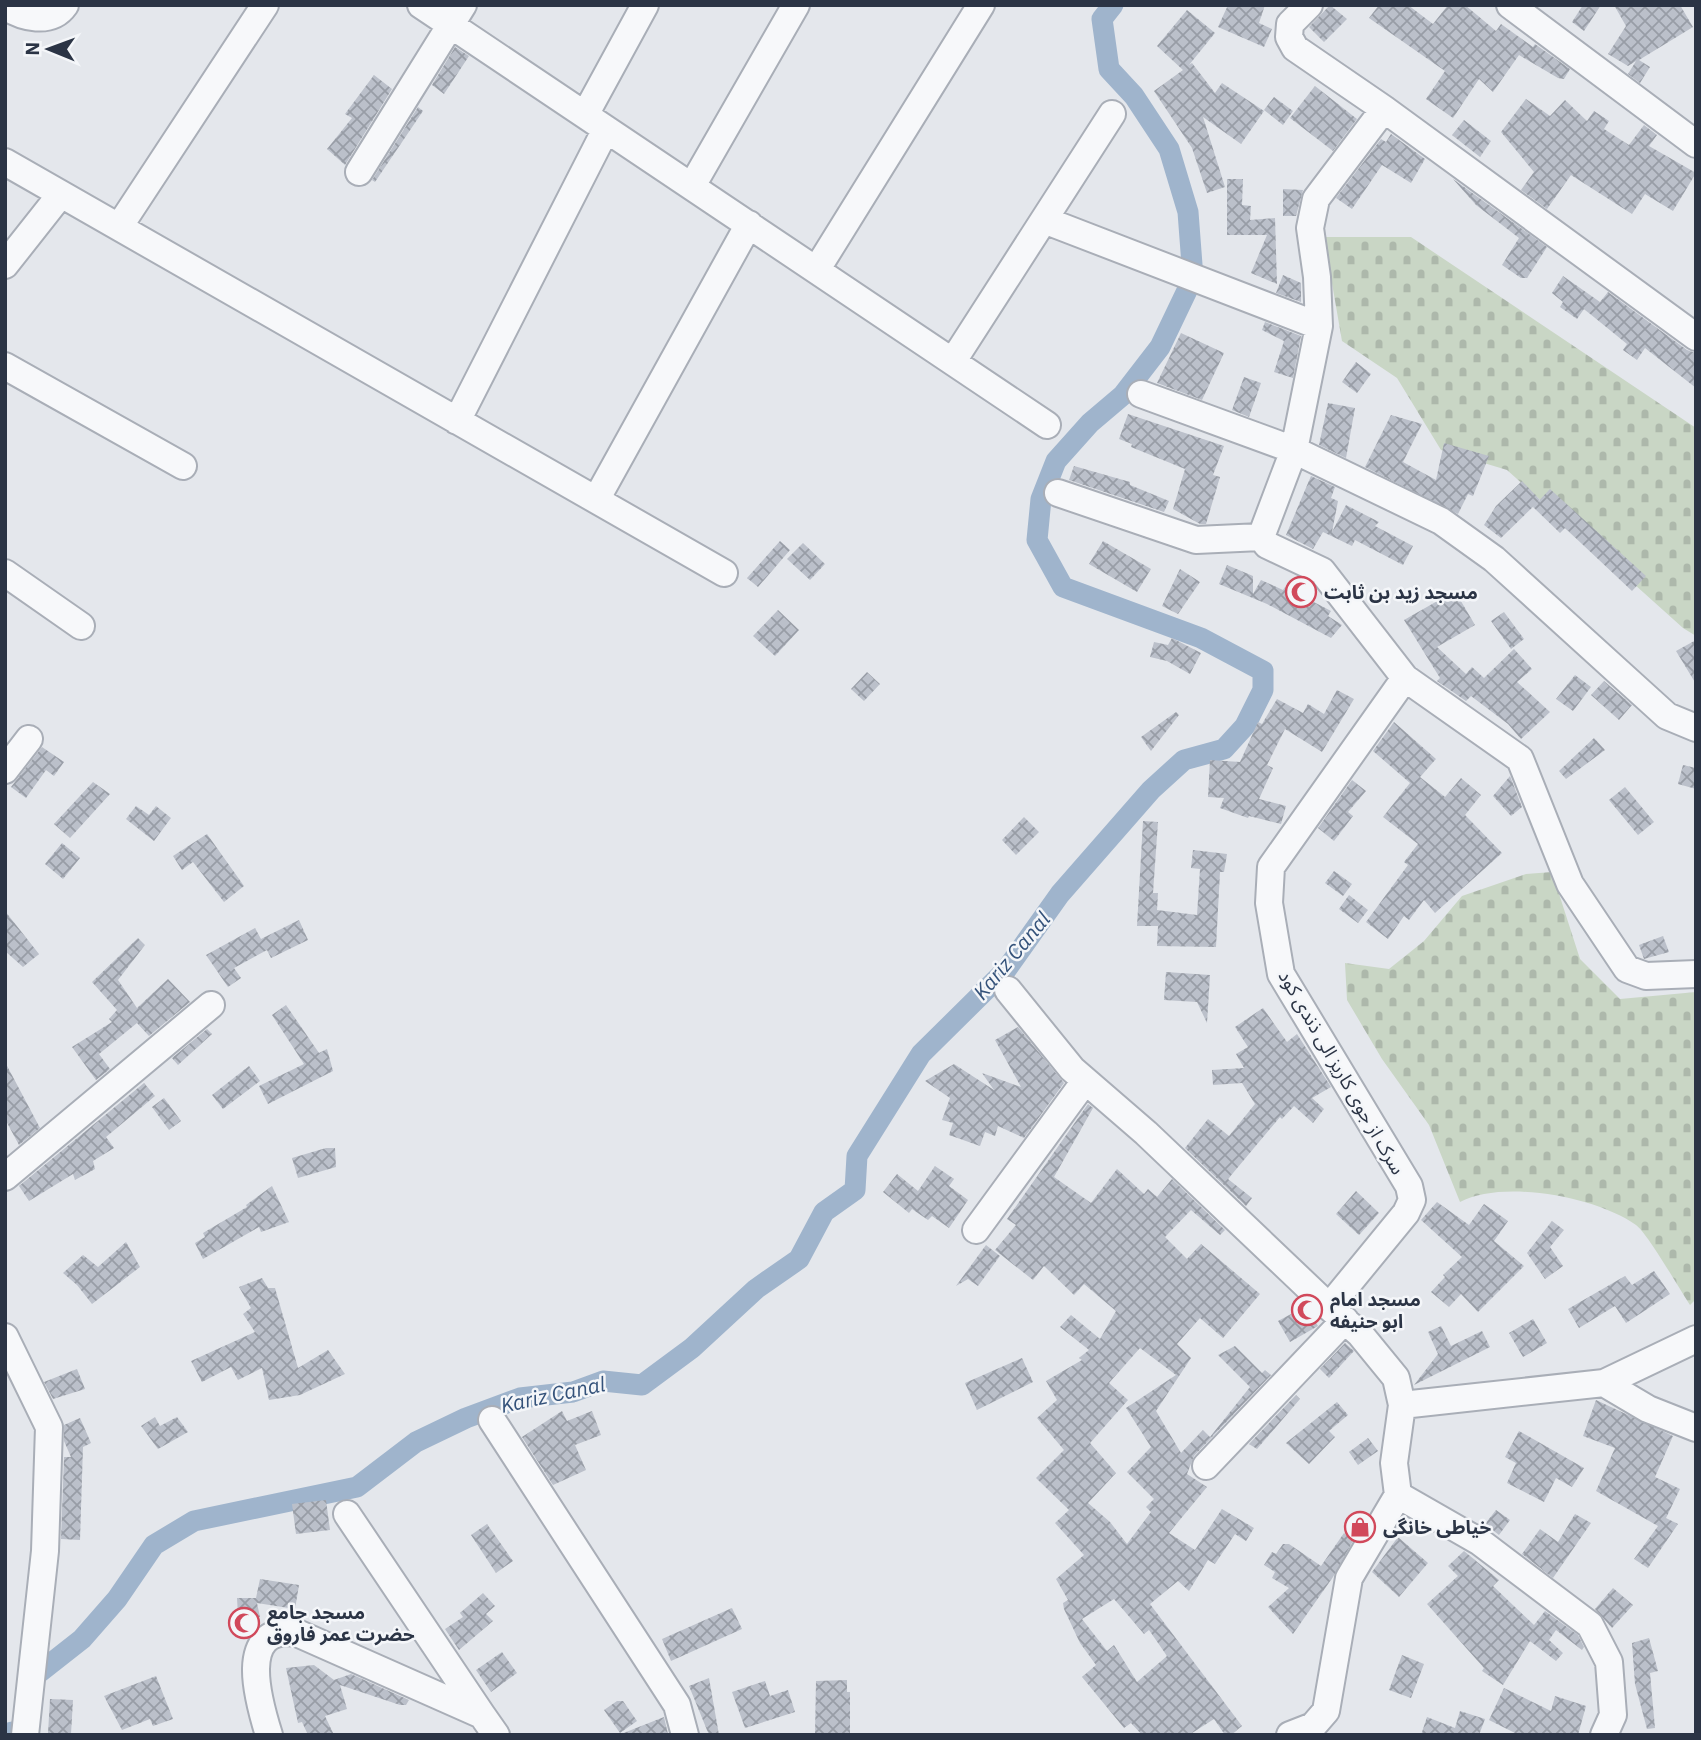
<svg xmlns="http://www.w3.org/2000/svg" width="1701" height="1740" viewBox="0 0 1701 1740" font-family="'IBM Plex Sans','Noto Sans Arabic',sans-serif">
	<style>
		.cemetery { fill: url(#cemetery-stones) }
		.lines { fill: none; stroke-linecap: round; stroke-linejoin: round }
		.canal { stroke: #9fb4cc; stroke-width: 21 }
		.building { fill: url(#building-cross-hatch); fill-rule: evenodd }
		.minor-casing { stroke: #a9aeb7; stroke-width: 30 }
		.minor { stroke: #f7f8fa; stroke-width: 26 }
		.labels { text-anchor: middle; stroke-width: 5; stroke-linejoin: round; paint-order: stroke }
		.poi-label { font-size: 19px; font-weight: bold; fill: #2b3445; stroke: #f4f6f9; text-anchor: start }
		.street-label { font-size: 19px; fill: #2b3445; stroke: #f4f6f9 }
		.water-label { font-size: 21px; font-style: italic; fill: #34527a; stroke: #f4f6f9 }
	</style>
	<defs>
		<pattern id="cemetery-stones" width="16" height="16" patternUnits="userSpaceOnUse" patternTransform="scale(1.75)"><rect width="16" height="16" fill="#c9d6c5"/><path d="M2 7V4a2 2 0 0 1 4 0v3zM10 15v-3a2 2 0 0 1 4 0v3z" fill="#adb8ab"/></pattern>
		<pattern id="building-cross-hatch" width="8" height="8" patternUnits="userSpaceOnUse" patternTransform="scale(1.75)"><rect width="8" height="8" fill="#bbc0ca"/><path d="M0 0l8 8M0 8l8-8" fill="none" stroke="#989da6"/></pattern>
	</defs>
	<rect width="100%" height="100%" fill="#e4e7ec"/>
	<path class="cemetery" d="M1324,237H1411L1696,428V636L1683,628L1507,470L1441,450L1397,378L1342,341Z
		M1552,872L1580,959L1620,999L1696,992V1299L1690,1305C1680,1290 1648,1234 1636,1225C1597,1197 1503,1179 1460,1202L1429,1125L1382,1059L1347,1000L1345,963L1389,969L1424,941L1462,896L1526,874Z"/>
	<g class="lines">
		<path class="canal" d="M40,1672L82,1639L117,1599L154,1545L194,1521L357,1487L416,1442L466,1418L520,1398L573,1392L603,1381L642,1385L692,1348L756,1289L799,1259L824,1212L855,1190L857,1156L921,1054L1006,970L1060,894L1151,790L1184,760L1224,749L1245,726L1263,690V671L1201,638L1063,587L1037,540L1041,499L1056,461L1090,423L1123,395L1160,347L1193,278L1188,212L1169,149L1134,96L1109,69L1102,19L1113,5
			M5,1734L12,1732"/>
	</g>
	<path class="building" d="M1228,5H1265L1259,23L1272,29L1264,47L1218,27Z
		M1330,5L1347,19L1324,42L1309,27Z
		M1379,5H1408L1433,24L1448,5H1465L1496,31L1501,24L1533,47L1535,44L1570,69L1564,79L1558,78L1519,55L1493,92L1479,79L1453,118L1426,99L1445,71L1369,18Z
		M1583,5H1601L1584,31L1572,22Z
		M1614,5H1680L1693,27L1639,60L1650,67L1640,83L1628,74L1636,61L1628,66L1608,54L1626,26Z
		M1187,10L1215,33L1189,65L1192,63L1215,93L1222,83L1264,111L1241,144L1203,117L1225,187L1207,193L1192,148L1154,91L1183,70L1157,46Z
		M455,47L469,56L444,94L432,85Z
		M374,75L392,89L345,165L327,149L352,118L345,114Z
		M1315,86L1357,119L1333,151L1290,118Z
		M1274,97L1293,111L1283,125L1264,110Z
		M1526,99L1550,116L1565,100L1587,121L1594,111L1609,121L1604,129L1629,145L1644,125L1657,135L1649,146L1696,173L1673,211L1645,194L1632,214L1571,175L1547,209L1521,190L1534,172L1501,132Z
		M418,107L423,111L375,182L372,180Z
		M1464,120L1491,141L1480,157L1452,135Z
		M1391,134L1425,159L1411,183L1382,165L1352,209L1336,198L1381,139L1386,142Z
		M1227,179H1243L1242,205L1251,206L1250,220L1275,218L1277,284L1251,273L1267,235H1227Z
		M1453,179L1547,247L1527,278H1521L1502,265L1519,238L1476,205Z
		M1283,189L1303,190L1296,216H1283Z
		M1283,275L1301,283V302L1276,293Z
		M1563,276L1600,302L1608,292L1687,350L1696,353V388L1645,348L1637,360L1623,350L1627,344L1584,309L1577,319L1560,307L1563,302L1552,293Z
		M1265,322L1301,336L1293,378L1274,372L1284,341L1262,330Z
		M1181,333L1224,353L1202,400L1157,383Z
		M1356,362L1371,374L1357,393L1342,382Z
		M1244,377L1261,383L1249,417L1232,410Z
		M1328,403L1355,408L1346,458L1319,445Z
		M1128,414L1224,446L1213,475L1220,477L1206,524H1200L1173,509L1185,469L1131,447L1132,444L1119,439Z
		M1391,415L1422,424L1403,462L1436,480L1444,443L1489,456L1473,496L1468,494L1458,514L1365,467Z
		M1074,466L1130,482V485L1169,501L1164,512L1069,480Z
		M1311,476L1335,487L1331,498L1338,501L1332,532L1346,505L1379,522L1375,526L1413,546L1403,565L1355,540L1352,546L1323,532L1313,549L1286,535Z
		M1522,481L1540,500L1501,538L1484,525L1496,506Z
		M1550,489L1646,576L1632,591L1565,528L1560,533L1533,507Z
		M780,541L790,550L758,587L747,578Z
		M1103,541L1151,569L1137,592L1089,564Z
		M803,543L825,564L810,580L787,559Z
		M1227,565L1253,576V594L1261,580L1283,590L1285,587L1331,611L1328,616L1342,625L1331,638L1267,604L1219,584Z
		M1180,569L1200,582L1178,614L1162,606Z
		M1455,591L1475,625L1437,647L1466,674L1472,667L1484,678L1514,649L1532,669L1517,682L1550,712L1521,739L1508,724L1471,696L1466,701L1437,681L1440,678L1404,620Z
		M778,610L799,630L775,656L753,636Z
		M1504,612L1524,639L1511,649L1491,621Z
		M1172,638L1201,653L1190,674L1167,661L1150,657L1154,642L1168,645Z
		M1696,640V684L1676,651Z
		M867,672L880,684L864,701L851,689Z
		M1575,675L1591,687L1573,711L1556,699Z
		M1604,681L1632,705L1619,720L1591,695Z
		M1337,690L1354,699L1322,752L1285,729L1267,765L1273,768L1259,799L1286,806L1281,824L1249,816L1248,818L1220,808L1224,798L1208,797L1210,760L1240,762L1258,722L1262,724L1277,699L1303,713L1308,704L1324,714Z
		M1176,712L1179,715L1151,751L1141,737Z
		M1394,722L1436,759L1420,777L1445,797L1461,778L1481,795L1465,815L1502,853L1435,913L1424,900L1409,920L1404,916L1388,939L1366,922L1408,865L1404,862L1418,844L1383,817L1410,783L1373,751Z
		M1594,738L1605,750L1566,779L1559,771Z
		M42,747L64,762L54,776L46,770L26,798L11,787Z
		M1683,765L1696,768V789L1678,784Z
		M1510,776L1522,807L1511,816L1493,796Z
		M1352,780L1366,791L1348,812L1353,816L1334,841L1318,828Z
		M93,782L110,794L70,838L54,824Z
		M1625,787L1654,822L1638,835L1609,800Z
		M136,806L149,815L156,806L171,818L154,841L126,819Z
		M1024,817L1039,832L1016,855L1002,840Z
		M1143,821L1158,822L1153,893H1158L1157,910L1197,915L1200,869L1191,868L1193,850L1227,854L1224,872H1220L1216,947L1157,946L1158,926H1137Z
		M207,834L244,886L224,902L193,862L182,870L173,856Z
		M62,843L80,858L63,879L45,864Z
		M1334,871L1352,884L1343,896L1325,883Z
		M1349,895L1368,910L1358,923L1339,909Z
		M5,911L39,954L23,967L5,951Z
		M299,920L308,940L271,958L267,950L234,968L241,978L228,987L206,955L255,928L261,939Z
		M1663,936L1669,952L1644,959L1639,945Z
		M138,938L145,945L118,980L137,1008L168,979L190,1002L149,1036L137,1023L99,1054L110,1069L96,1080L72,1047L112,1022L109,1019L117,1010L92,982Z
		M1166,972L1210,975L1207,1023L1197,1002L1164,1000Z
		M286,1005L319,1053L327,1049L333,1071L268,1104L259,1086L304,1064L272,1015Z
		M1263,1008L1287,1042L1297,1034L1331,1087L1312,1098L1324,1109L1313,1123L1294,1106L1282,1119L1280,1117L1228,1179L1252,1198L1246,1206L1185,1148L1208,1119L1229,1136L1255,1104L1242,1083L1213,1085L1212,1070L1244,1068L1236,1054L1248,1047L1235,1027Z
		M1018,1027L1064,1083L1024,1138L998,1126L995,1136L985,1132L980,1146L949,1135L953,1123L942,1120L950,1098L925,1081L954,1064L994,1090L982,1073L1021,1087L995,1040Z
		M207,1029L212,1034L178,1065L172,1058Z
		M5,1062L40,1128L19,1145L5,1119Z
		M249,1066L260,1081L223,1109L212,1095Z
		M144,1083L155,1096L106,1137L114,1148L93,1161L95,1169L75,1180L73,1174L29,1201L19,1186Z
		M164,1098L181,1121L169,1130L152,1107Z
		M1088,1104L1093,1108L1054,1177L1091,1203L1117,1169L1144,1194L1148,1189L1157,1197L1172,1179L1225,1230L1220,1235L1191,1210L1165,1237L1187,1259L1201,1244L1260,1294L1223,1338L1200,1318L1177,1344L1191,1358L1156,1411L1181,1453L1203,1430L1210,1437L1250,1387L1218,1355L1235,1346L1262,1373L1265,1370L1271,1375L1194,1456L1187,1474L1207,1487L1169,1533L1195,1550L1222,1509L1254,1528L1246,1541L1235,1534L1215,1564L1208,1560L1189,1591L1178,1581L1150,1604L1242,1726L1231,1735H1225L1214,1719L1189,1735H1142L1131,1723L1124,1728L1082,1677L1096,1665L1080,1643L1064,1609L1063,1603L1068,1600L1071,1605L1056,1579L1084,1555L1055,1523L1069,1510L1036,1478L1064,1450L1037,1418L1057,1400L1046,1381L1082,1360L1079,1358L1089,1350L1060,1327L1071,1315L1100,1339L1116,1311L1084,1284L1074,1295L1044,1266L1033,1280L995,1250L1016,1225L1007,1219ZM1140,1348L1176,1375L1126,1408L1151,1447L1127,1472L1154,1499L1146,1507L1151,1512L1127,1544L1110,1522L1088,1503L1116,1473L1090,1443L1128,1400L1109,1383ZM1114,1599L1144,1634L1149,1630L1167,1656L1137,1682L1114,1645L1107,1651L1082,1619Z
		M326,1148H335L336,1167L298,1178L292,1158Z
		M935,1166L954,1179L949,1186L968,1200L949,1228L932,1216L928,1220L912,1209L909,1213L883,1192L897,1174L918,1191Z
		M272,1186L289,1222L261,1232L259,1227L203,1259L195,1243L205,1237L203,1233L247,1207L246,1205Z
		M1356,1191L1379,1213L1359,1235L1336,1214Z
		M1437,1202L1469,1225L1484,1204L1508,1221L1494,1241L1524,1266L1478,1312L1461,1294L1449,1307L1431,1292L1445,1277L1443,1275L1462,1257L1421,1220Z
		M1552,1221L1564,1230L1550,1247L1563,1266L1545,1279L1527,1253Z
		M126,1242L140,1267L92,1304L77,1285L63,1273L83,1255L98,1267Z
		M986,1245L1000,1256L978,1286L968,1279L956,1286Z
		M1654,1271L1670,1294L1626,1323L1615,1306L1579,1328L1568,1309L1625,1276L1632,1285Z
		M262,1278L268,1288H275L298,1368L328,1350L345,1374L300,1395L269,1400L262,1368L238,1380L231,1367L202,1382L191,1361L255,1332L243,1314L251,1308L239,1287Z
		M1306,1306L1318,1326L1290,1342L1278,1321Z
		M1533,1319L1547,1343L1523,1357L1509,1333Z
		M1441,1326L1451,1346L1482,1331L1490,1347L1414,1385L1438,1354L1428,1332Z
		M1345,1343L1354,1351L1329,1378L1320,1369Z
		M1022,1358L1033,1382L977,1410L965,1383Z
		M77,1369L85,1389L53,1399L44,1382Z
		M1296,1395L1300,1399L1257,1449L1249,1444Z
		M1596,1400L1673,1436L1655,1477L1680,1489L1666,1518L1678,1524L1648,1568L1634,1559L1658,1526L1596,1491L1615,1448L1583,1436Z
		M1337,1402L1348,1415L1329,1431L1335,1437L1309,1464L1286,1443Z
		M562,1411L567,1421L592,1411L601,1435L575,1445L586,1470L553,1485L522,1437Z
		M155,1417L160,1426L177,1417L188,1432L158,1449L141,1426Z
		M80,1418L91,1443L83,1447L80,1540L61,1539L64,1457H71L64,1441V1425Z
		M1519,1431L1584,1468L1572,1487L1556,1478L1544,1502L1507,1483L1516,1463L1505,1457Z
		M1368,1438L1378,1451L1358,1465L1349,1452Z
		M326,1500L330,1530L296,1534L292,1504Z
		M1496,1510L1510,1520L1499,1535L1485,1524Z
		M1575,1514L1591,1523L1553,1578L1522,1554L1540,1529L1558,1542Z
		M487,1524L513,1561L496,1573L471,1535Z
		M1344,1533L1353,1541L1333,1577L1293,1634L1268,1607L1289,1588L1272,1578L1275,1572L1264,1565L1272,1552L1276,1554L1283,1544H1289L1321,1566Z
		M1398,1537L1428,1563L1399,1597L1372,1572Z
		M1464,1551L1499,1580L1493,1586L1534,1625L1545,1611L1578,1635L1584,1647L1582,1650L1556,1630L1549,1640L1563,1653L1556,1661L1530,1641L1503,1685L1482,1671L1484,1668L1427,1604L1458,1576L1448,1566Z
		M260,1579L299,1585L295,1609L257,1603L260,1617L238,1616L237,1598H256Z
		M1613,1588L1633,1605L1612,1628L1595,1609Z
		M483,1593L495,1606L486,1614L493,1621L459,1650L445,1629L463,1617L460,1613Z
		M732,1608L742,1629L671,1661L662,1639Z
		M1649,1638L1658,1671L1650,1673L1655,1728L1647,1729L1635,1684L1632,1643Z
		M502,1652L517,1673L491,1692L476,1670Z
		M1402,1655L1424,1664L1411,1698L1389,1690Z
		M314,1665L334,1680L351,1674L409,1700L406,1705H400L340,1685L347,1709L325,1716L334,1735H308L302,1722L298,1723L286,1668Z
		M156,1676L173,1719L153,1726L150,1719L122,1730L104,1696Z
		M709,1678L719,1735H709L689,1686Z
		M847,1680V1692H850V1735H815L816,1681Z
		M765,1681L770,1696L788,1690L795,1712L745,1728L732,1692Z
		M1504,1688L1551,1711L1555,1696L1586,1706L1578,1735H1519L1489,1720Z
		M50,1699L73,1700L71,1734L48,1733Z
		M617,1701H623L637,1721L620,1733L604,1710Z
		M1460,1711L1485,1719L1479,1735H1421L1427,1717L1455,1728Z
		M664,1717L668,1734L621,1735V1734Z"/>
	<g class="lines">
		<g class="minor-casing">
			<path id="minor" d="M421,5L1047,425
				M1510,5L1696,144
				M5,6C22,18 51,25 65,5
				M1384,109L1696,337
				M585,115L645,5
				M5,162L724,573
				M359,172L463,5
				M692,186L796,5
				M1044,220L1319,326
				M119,227L265,5
				M5,265L61,194
				M817,269L981,5
				M953,361L1112,114
				M5,366L183,466
				M1141,394L1294,450L1441,521L1494,559L1667,716L1696,728
				M457,421L606,129
				M1058,493L1196,540L1261,537
				M596,500L749,224
				M5,573L81,626
				M1405,678L1520,759L1570,884L1627,969L1646,976L1696,974
				M5,770L29,739
				M1008,990L1072,1069L1146,1133L1329,1307
				M5,1177L211,1005
				M976,1230L1085,1081
				M5,1337L49,1427L45,1551L25,1735
				M1604,1383L1648,1409L1696,1428
				M1402,1405L1604,1383L1696,1339
				M492,1420L677,1705L685,1735
				M1206,1466L1345,1320
				M1398,1495L1480,1542L1590,1625L1609,1662L1613,1715L1604,1735
				M347,1514L482,1715
				M269,1735C259,1703 235,1624 297,1633L482,1715L496,1735
				M1290,1735L1313,1726L1326,1711L1349,1578L1398,1495L1394,1463L1402,1405L1396,1378L1360,1334L1329,1307L1406,1213L1412,1200L1409,1186L1281,974L1269,903L1271,867L1405,678L1322,571L1267,545L1261,537L1294,450L1319,326L1317,277L1310,228L1316,199L1384,109L1295,48L1289,37L1290,24L1309,5"/>
		</g>
		<use href="#minor" class="minor"/>
	</g>
	<defs>
		<g id="mosque-ring" transform="scale(1.575)"><circle r="9.5" fill="#f4f6f9" stroke="#d1495b" stroke-width="1.5"/><path d="M3.5-4.9A6 6 0 1 0 3.5 4.9A5 5 0 1 1 3.5-4.9Z" fill="#d1495b"/></g>
		<g id="shop-ring" transform="scale(1.575)"><circle r="9.5" fill="#f4f6f9" stroke="#d1495b" stroke-width="1.5"/><path d="M-5-2.5h2.3a2.7 3.5 0 0 1 5.4 0H5L5.5 6h-11ZM-1.5-2.5h3a1.5 2.3 0 0 0-3 0Z" fill="#d1495b"/></g>
	</defs>
	<g fill-rule="evenodd">
		<use href="#mosque-ring" x="1301" y="592"/>
		<use href="#mosque-ring" x="1307" y="1310"/>
		<use href="#shop-ring" x="1360" y="1527"/>
		<use href="#mosque-ring" x="244" y="1623"/>
	</g>
	<g class="labels">
		<g class="poi-label">
			<text x="1324" y="599">مسجد زید بن ثابت</text>
			<text x="1330" y="1306">مسجد امام<tspan x="1330" dy="22">ابو حنیفه</tspan></text>
			<text x="1383" y="1534">خیاطی خانگی</text>
			<text x="267" y="1619">مسجد جامع<tspan x="267" dy="22">حضرت عمر فاروق</tspan></text>
		</g>
		<g class="street-label">
			<text transform="translate(1342 1072) rotate(60)" y="7">سرک از جوی کاریز الی ذندی کود</text>
		</g>
		<g class="water-label">
			<text transform="translate(1012 956) rotate(-50)" y="7">Kariz Canal</text>
			<text transform="translate(553 1395) rotate(-12)" y="7">Kariz Canal</text>
		</g>
	</g>
	<rect width="1701" height="1740" fill="none" stroke="#2b3445" stroke-width="14"/>
	<g transform="translate(49 49) rotate(271)" stroke="#f4f6f9" stroke-width="5" paint-order="stroke">
	<path d="M0-5L12 26L0 18L-12 26Z" fill="#2b3445"/>
	<text y="-10" font-size="19" font-weight="bold" text-anchor="middle" fill="#2b3445">N</text>
	</g>
</svg>
